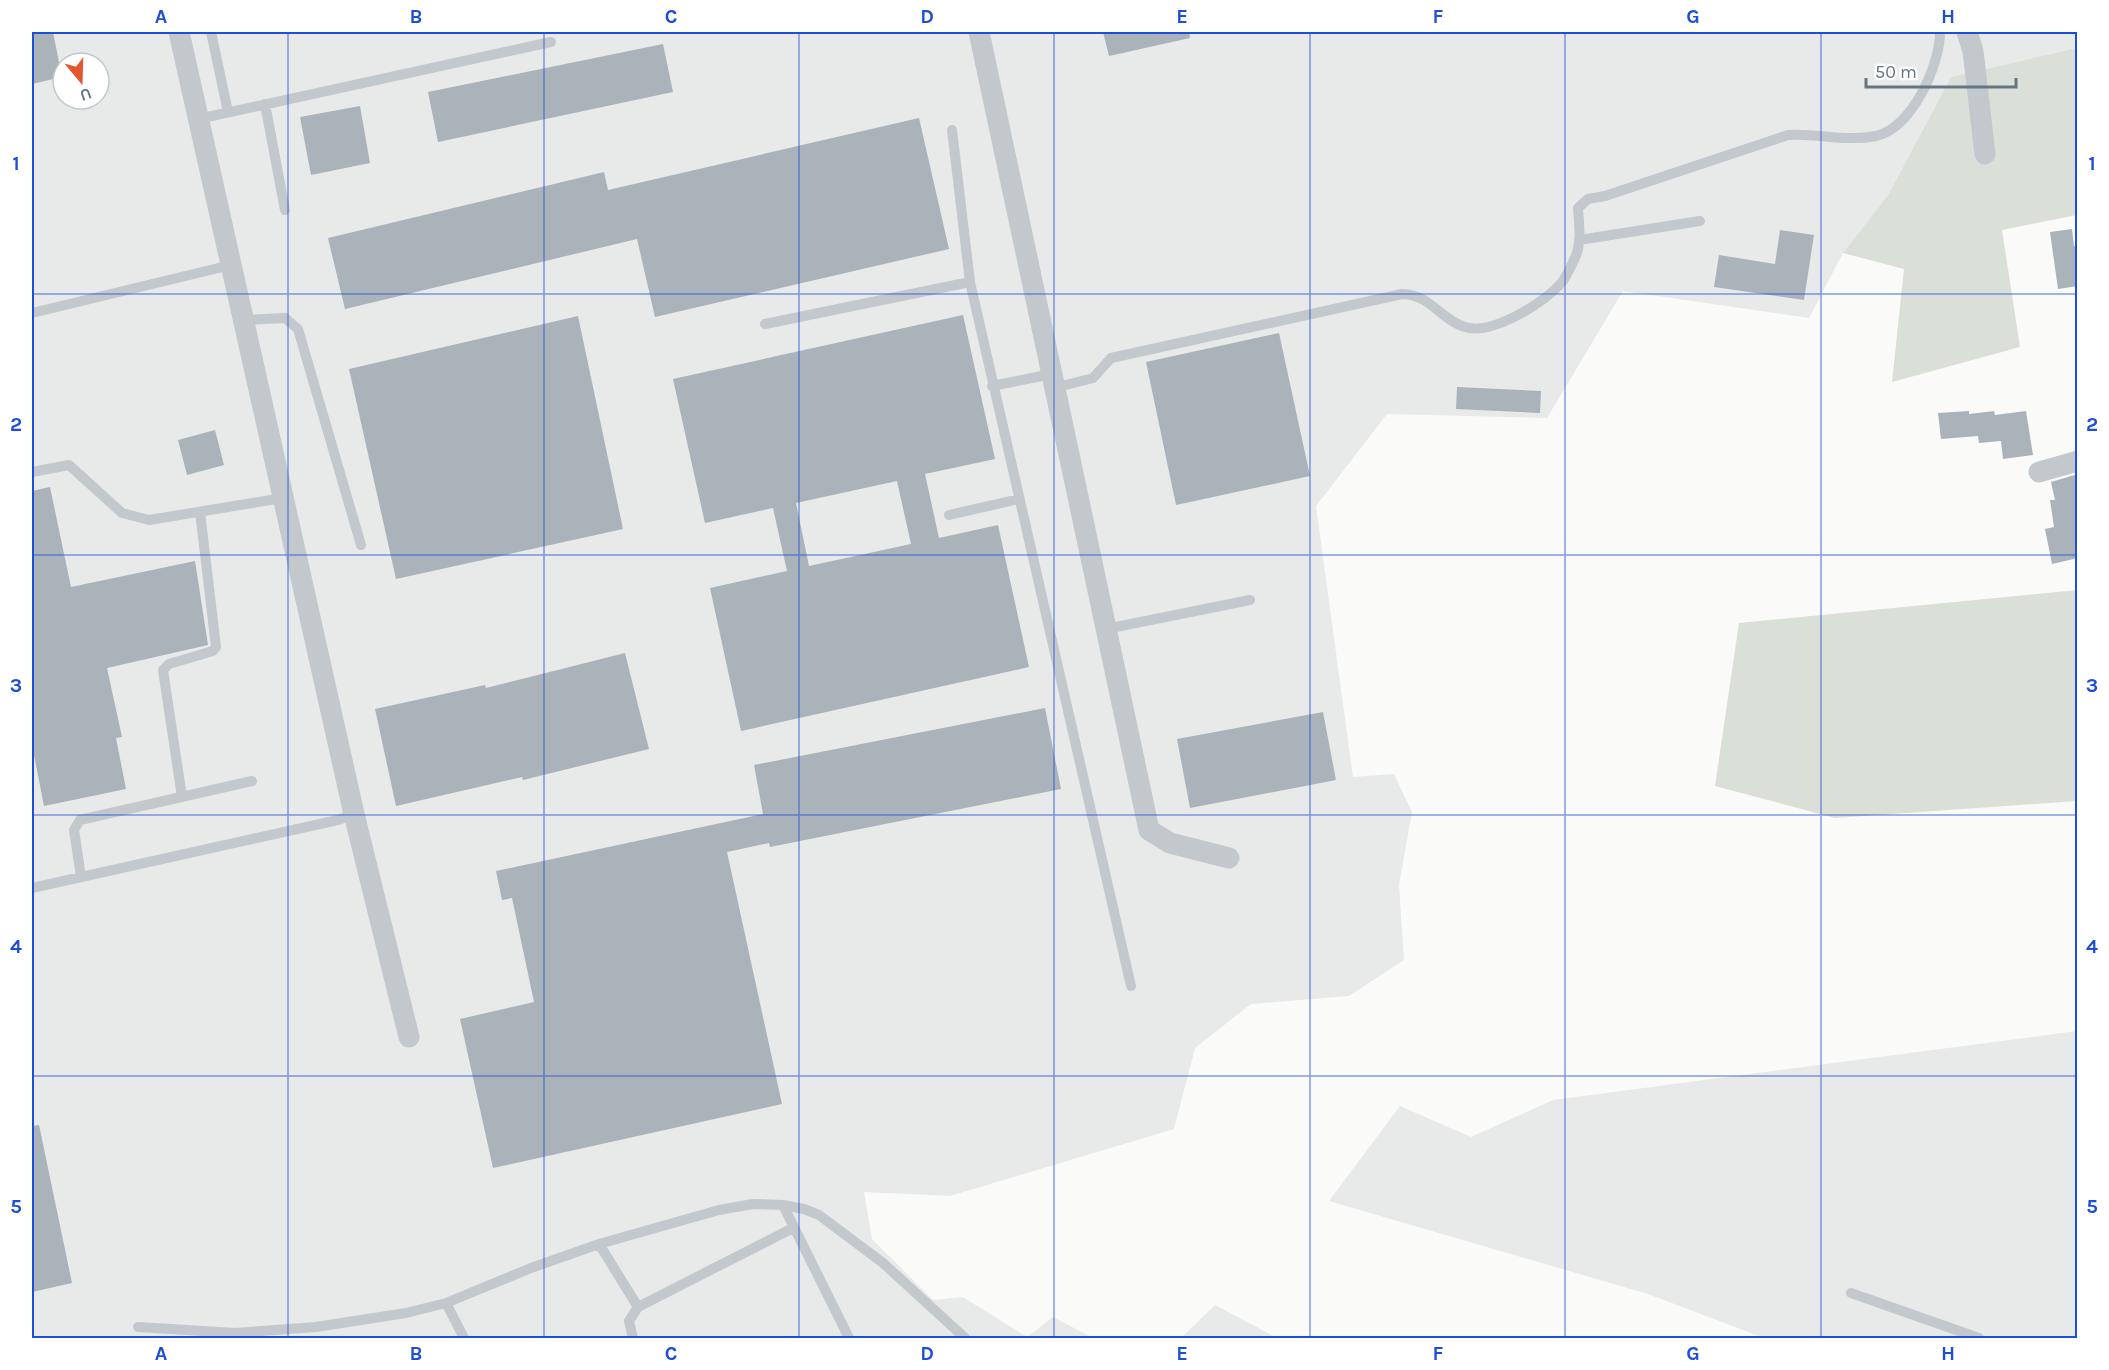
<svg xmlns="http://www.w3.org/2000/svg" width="2109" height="1370" viewBox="0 0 2109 1370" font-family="Karla,sans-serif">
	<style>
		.built { fill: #e8e9e9; fill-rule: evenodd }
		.green { fill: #dadfd7 }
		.building { fill: #aab3b9; fill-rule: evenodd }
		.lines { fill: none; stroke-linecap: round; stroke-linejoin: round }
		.lane { stroke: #c3c8cc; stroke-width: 10 }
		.street { stroke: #c3c8cc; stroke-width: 21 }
		.grid { fill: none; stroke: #1d4ed8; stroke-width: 1.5; stroke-opacity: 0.55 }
		.neatline { fill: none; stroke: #1d4ed8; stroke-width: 2 }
		.grid-label { font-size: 20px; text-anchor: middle; font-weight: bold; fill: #1d4ed8 }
	</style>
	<rect width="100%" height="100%" fill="#fafaf8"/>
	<path class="built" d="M32,32H2077L2078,48L1951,77L1888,195L1843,253L1809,318L1623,291L1547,418L1387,414L1316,506L1353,777L1394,774L1412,812L1399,885L1404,960L1349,996L1251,1004L1195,1048L1174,1129L950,1196L864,1192L872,1239L933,1300L963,1297L1027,1337L1053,1317L1093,1338H32ZM63,63H99V99H63Z
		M2077,1031V1338H1764L1648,1294L1329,1201L1400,1106L1471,1137L1553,1100Z
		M1215,1305L1277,1338H1181Z"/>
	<path class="green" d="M2077,48V215L2002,230L2020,347L1892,382L1904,269L1843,253L1888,195L1951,77Z
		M2077,590V801L1835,818L1715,786L1739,623Z"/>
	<path class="building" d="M32,32H53L62,77L32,84Z
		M1103,32H1189L1190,38L1109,56Z
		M663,44L673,92L438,142L428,92Z
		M360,106L370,163L311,175L300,117Z
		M919,118L949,249L655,317L637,239L345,309L328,238L604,172L608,190Z
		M2072,229L2074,246L2078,245V286L2058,289L2050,232Z
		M1780,230L1814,235L1804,300L1714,287L1719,255L1775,264Z
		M963,315L995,459L925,474L939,538L998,525L1029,667L741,731L710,588L787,571L773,508L705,523L673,379ZM897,481L911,544L809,566L796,503Z
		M578,316L623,529L396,579L349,369Z
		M1279,333L1310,476L1176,505L1146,362Z
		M1457,387L1541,391L1540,413L1456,409Z
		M1969,411V414L1994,411L1995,415L2026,411L2033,455L2003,459L2001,441L1979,443L1978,436L1941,439L1938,413Z
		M215,430L224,465L187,475L178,440Z
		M2078,474V558L2052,564L2045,529L2054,527L2050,500H2055L2051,482Z
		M50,487L71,587L195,561L208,645L107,668L122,737L116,738L126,789L44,806L34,755L32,756V491Z
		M625,653L649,749L523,780L522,777L396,806L375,709L485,685L486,688Z
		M1045,708L1061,789L770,847L769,843L727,852L782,1104L493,1168L460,1019L534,1002L512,898L502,900L496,871L763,814L754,765Z
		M1323,712L1336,780L1190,808L1177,739Z
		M39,1125L72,1283L32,1292V1126Z"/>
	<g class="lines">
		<path class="lane" d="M211,32L228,112
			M265,104L285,210
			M198,119L551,42
			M952,130L970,282L1131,986
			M1579,240L1700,221
			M32,313L231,265
			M244,320L285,318L298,329L361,545
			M765,324L970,282
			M992,386L1052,374
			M1054,388L1093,378L1111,358L1402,294C1432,295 1439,319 1465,327C1491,336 1546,302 1562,282C1567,276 1571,266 1575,258C1582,243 1579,225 1578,208L1588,199L1605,196L1788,135C1817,133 1847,142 1876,136C1912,128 1940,65 1940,32
			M32,472L69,465L122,513L149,520L283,498
			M949,515L1019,499
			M1106,629L1250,600
			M182,797L163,670L169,664L213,651L216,647L200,512
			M81,877L74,830L80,820L252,781
			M32,888L338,820L354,814
			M783,1205L849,1338
			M599,1244L638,1307
			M1851,1293L1979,1338
			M446,1303L464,1338
			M138,1327L235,1333L316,1327L406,1313L446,1303L531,1268L599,1244L719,1210L753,1204L783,1205L804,1209L819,1215L883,1263L965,1338
			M633,1338L629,1321L638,1307L793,1228"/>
		<path class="street" d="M179,32L354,814L409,1037
			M979,32L1149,830L1170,843L1229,858
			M1967,32L1973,51L1985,154
			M2039,472L2078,461"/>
	</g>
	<path class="grid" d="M288,32V1338M544,32V1338M799,32V1338M1054,32V1338M1310,32V1338M1565,32V1338M1821,32V1338M32,294H2078M32,555H2078M32,815H2078M32,1076H2078"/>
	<rect width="2109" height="1370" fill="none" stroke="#ffffff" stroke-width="66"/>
	<g transform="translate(81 81) rotate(161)"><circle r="28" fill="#ffffff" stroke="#c1c8cd" stroke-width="1.5"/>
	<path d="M0-4.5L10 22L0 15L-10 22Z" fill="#e4572e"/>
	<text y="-9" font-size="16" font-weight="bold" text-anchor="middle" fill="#657683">U</text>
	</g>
	<path d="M1866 78v9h150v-9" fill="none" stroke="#657683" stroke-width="3"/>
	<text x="1875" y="78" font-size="18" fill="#657683" stroke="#ffffff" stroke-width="4.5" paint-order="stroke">50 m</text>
	<rect x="33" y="33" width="2043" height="1304" class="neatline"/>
	<g class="grid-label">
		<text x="161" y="23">A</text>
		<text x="416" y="23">B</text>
		<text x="671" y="23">C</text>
		<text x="927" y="23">D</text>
		<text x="1182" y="23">E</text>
		<text x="1438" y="23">F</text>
		<text x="1693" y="23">G</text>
		<text x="1948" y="23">H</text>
		<text x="16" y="170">1</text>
		<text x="2092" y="170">1</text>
		<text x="16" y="431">2</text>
		<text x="2092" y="431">2</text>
		<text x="16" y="692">3</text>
		<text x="2092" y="692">3</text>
		<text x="16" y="953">4</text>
		<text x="2092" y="953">4</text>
		<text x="16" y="1213">5</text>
		<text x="2092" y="1213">5</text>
		<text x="161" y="1360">A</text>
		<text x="416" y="1360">B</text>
		<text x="671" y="1360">C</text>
		<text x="927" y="1360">D</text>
		<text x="1182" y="1360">E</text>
		<text x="1438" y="1360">F</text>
		<text x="1693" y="1360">G</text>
		<text x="1948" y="1360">H</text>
	</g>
</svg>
